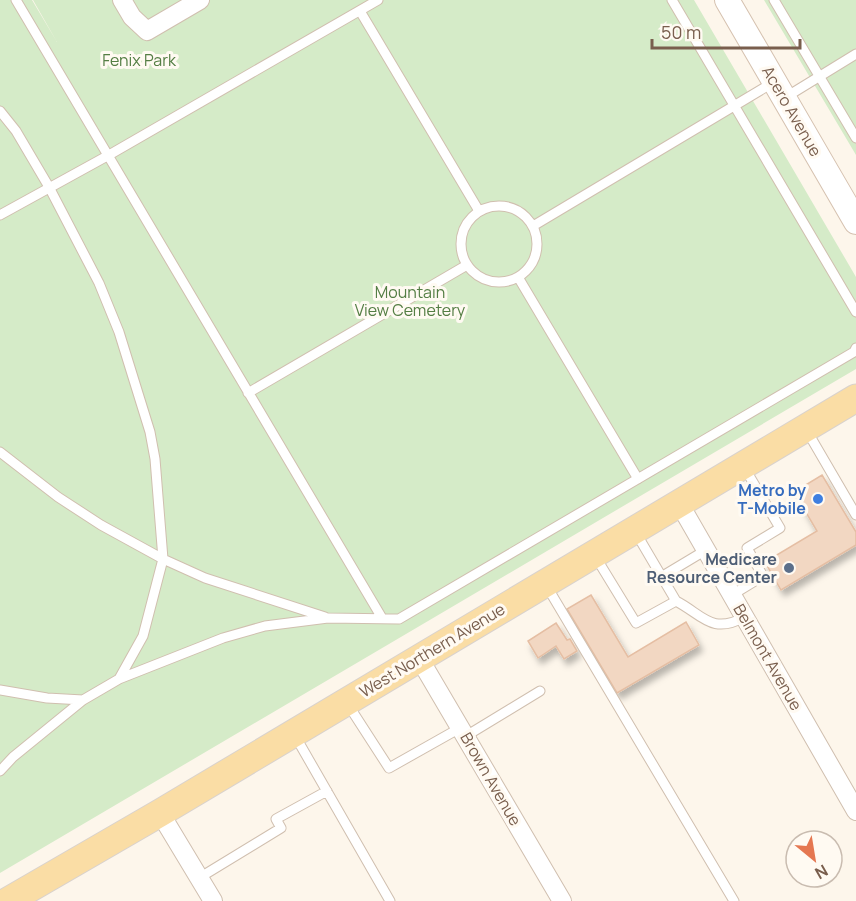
<svg xmlns="http://www.w3.org/2000/svg" width="856" height="901" viewBox="0 0 856 901" font-family="Manrope,sans-serif">
	<style>
		.green { fill: #d5ebc8 }
		.building { fill: #f2d7c2; stroke: #e5bea3; stroke-width: 1.5; filter: url(#shadow) }
		.lines { fill: none; stroke-linecap: round; stroke-linejoin: round }
		.lane-casing { stroke: #d0bfaf; stroke-width: 11 }
		.street-casing { stroke: #d0bfaf; stroke-width: 20 }
		.secondary-casing { stroke: #d5c1af; stroke-width: 26 }
		.primary-casing { stroke: #d9d2cd; stroke-width: 29 }
		.lane { stroke: #fff; stroke-width: 9 }
		.street { stroke: #fff; stroke-width: 18 }
		.secondary { stroke: #fff; stroke-width: 24 }
		.primary { stroke: #fadda5; stroke-width: 27 }
		.shop-dot { fill: #3f7fe0; stroke: #fffaf2; stroke-width: 2 }
		.service-dot { fill: #5c6f8a; stroke: #fffaf2; stroke-width: 2 }
		.labels { text-anchor: middle; stroke-width: 6; stroke-linejoin: round; paint-order: stroke }
		.park-label { font-size: 16px; fill: #547e44; stroke: #fffaf2 }
		.street-label { font-size: 16px; fill: #795e4d; stroke: #fffaf2 }
		.shop-label { font-size: 16px; font-weight: bold; fill: #366cbe; stroke: #fffaf2; text-anchor: end }
		.service-label { font-size: 16px; font-weight: bold; fill: #4e5e75; stroke: #fffaf2; text-anchor: end }
	</style>
	<defs>
		<filter id="shadow"><feDropShadow dx="3.5" dy="6" stdDeviation="3" flood-color="#0004"/></filter>
	</defs>
	<rect width="100%" height="100%" fill="#fdf6eb"/>
	<path class="green" d="M0,0H32L57,42L33,0H694L856,277V369L0,873Z
		M764,0H856V155Z"/>
	<path class="building" d="M822,475L856,532V545L781,590L765,562L817,531L794,492Z
		M591,595L628,657L686,622L699,645L617,693L567,609Z
		M556,623L567,640L570,639L577,651L564,659L556,646L538,658L528,641Z"/>
	<g class="lines">
		<g class="lane-casing">
			<path id="lane" d="M16,0L382,618
				M672,0L856,312
				M774,0L856,138
				M360,11L479,211
				M786,97L856,54
				M0,111L16,131L49,187L99,283L119,332L150,432L155,459L163,559L143,636L119,679
				M461 244a38 38 0 1 1 76 0a38 38 0 1 1-76 0Z
				M0,215L109,155L378,0
				M533,226L774,82
				M518,277L638,479
				M248,393L467,265
				M807,431L856,515
				M0,452L58,497L101,525L163,559L205,578L325,617
				M595,556L636,623L676,601L636,533
				M661,577L706,550
				M546,585L734,901
				M732,595L763,576L747,548L780,528L744,467
				M676,601C703,615 711,635 745,617
				M0,690L47,698L83,700
				M347,703L389,768L460,728
				M294,734L390,901
				M466,736L540,691
				M0,771L13,757L83,700L119,679L223,638L265,626L328,618L399,619L854,352L856,348
				M199,878L281,828L276,819L327,791"/>
		</g>
		<g class="street-casing">
			<path id="street" d="M122,0L132,17L147,31L200,0
				M679,503L856,811
				M419,658L562,901
				M160,813L213,901"/>
		</g>
		<g class="secondary-casing">
			<path id="secondary" d="M727,0L856,222"/>
		</g>
		<g class="primary-casing">
			<path id="primary" d="M8,901L160,813L856,398"/>
		</g>
		<use href="#lane" class="lane"/>
		<use href="#street" class="street"/>
		<use href="#secondary" class="secondary"/>
		<use href="#primary" class="primary"/>
	</g>
	<circle class="shop-dot" cx="818" cy="499" r="6"/>
	<circle class="service-dot" cx="789" cy="568" r="6"/>
	<g class="labels">
		<g class="park-label">
			<text x="139" y="66">Fenix Park</text>
			<text x="410" y="298">Mountain<tspan x="410" dy="18">View Cemetery</tspan></text>
		</g>
		<g class="street-label">
			<text transform="translate(792 111) rotate(60)" y="6">Acero Avenue</text>
			<text transform="translate(432 650) rotate(-31)" y="6">West Northern Avenue</text>
			<text transform="translate(768 657) rotate(60)" y="6">Belmont Avenue</text>
			<text transform="translate(491 779) rotate(60)" y="6">Brown Avenue</text>
		</g>
		<g class="shop-label">
			<text x="806" y="496">Metro by<tspan x="806" dy="18">T-Mobile</tspan></text>
		</g>
		<g class="service-label">
			<text x="777" y="565">Medicare<tspan x="777" dy="18">Resource Center</tspan></text>
		</g>
	</g>
	<g transform="translate(814 859) rotate(150)"><circle r="28" fill="#fffaf2" stroke="#c9bcb0" stroke-width="1.5"/>
	<path d="M0-4.5L10 22L0 15L-10 22Z" fill="#e57751"/>
	<text y="-9" font-size="16" font-weight="bold" text-anchor="middle" fill="#795e4d">N</text>
	</g>
	<path d="M652 39v9h148v-9" fill="none" stroke="#795e4d" stroke-width="3"/>
	<text x="661" y="39" font-size="18" fill="#795e4d" stroke="#fffaf2" stroke-width="4.5" paint-order="stroke">50 m</text>
</svg>
